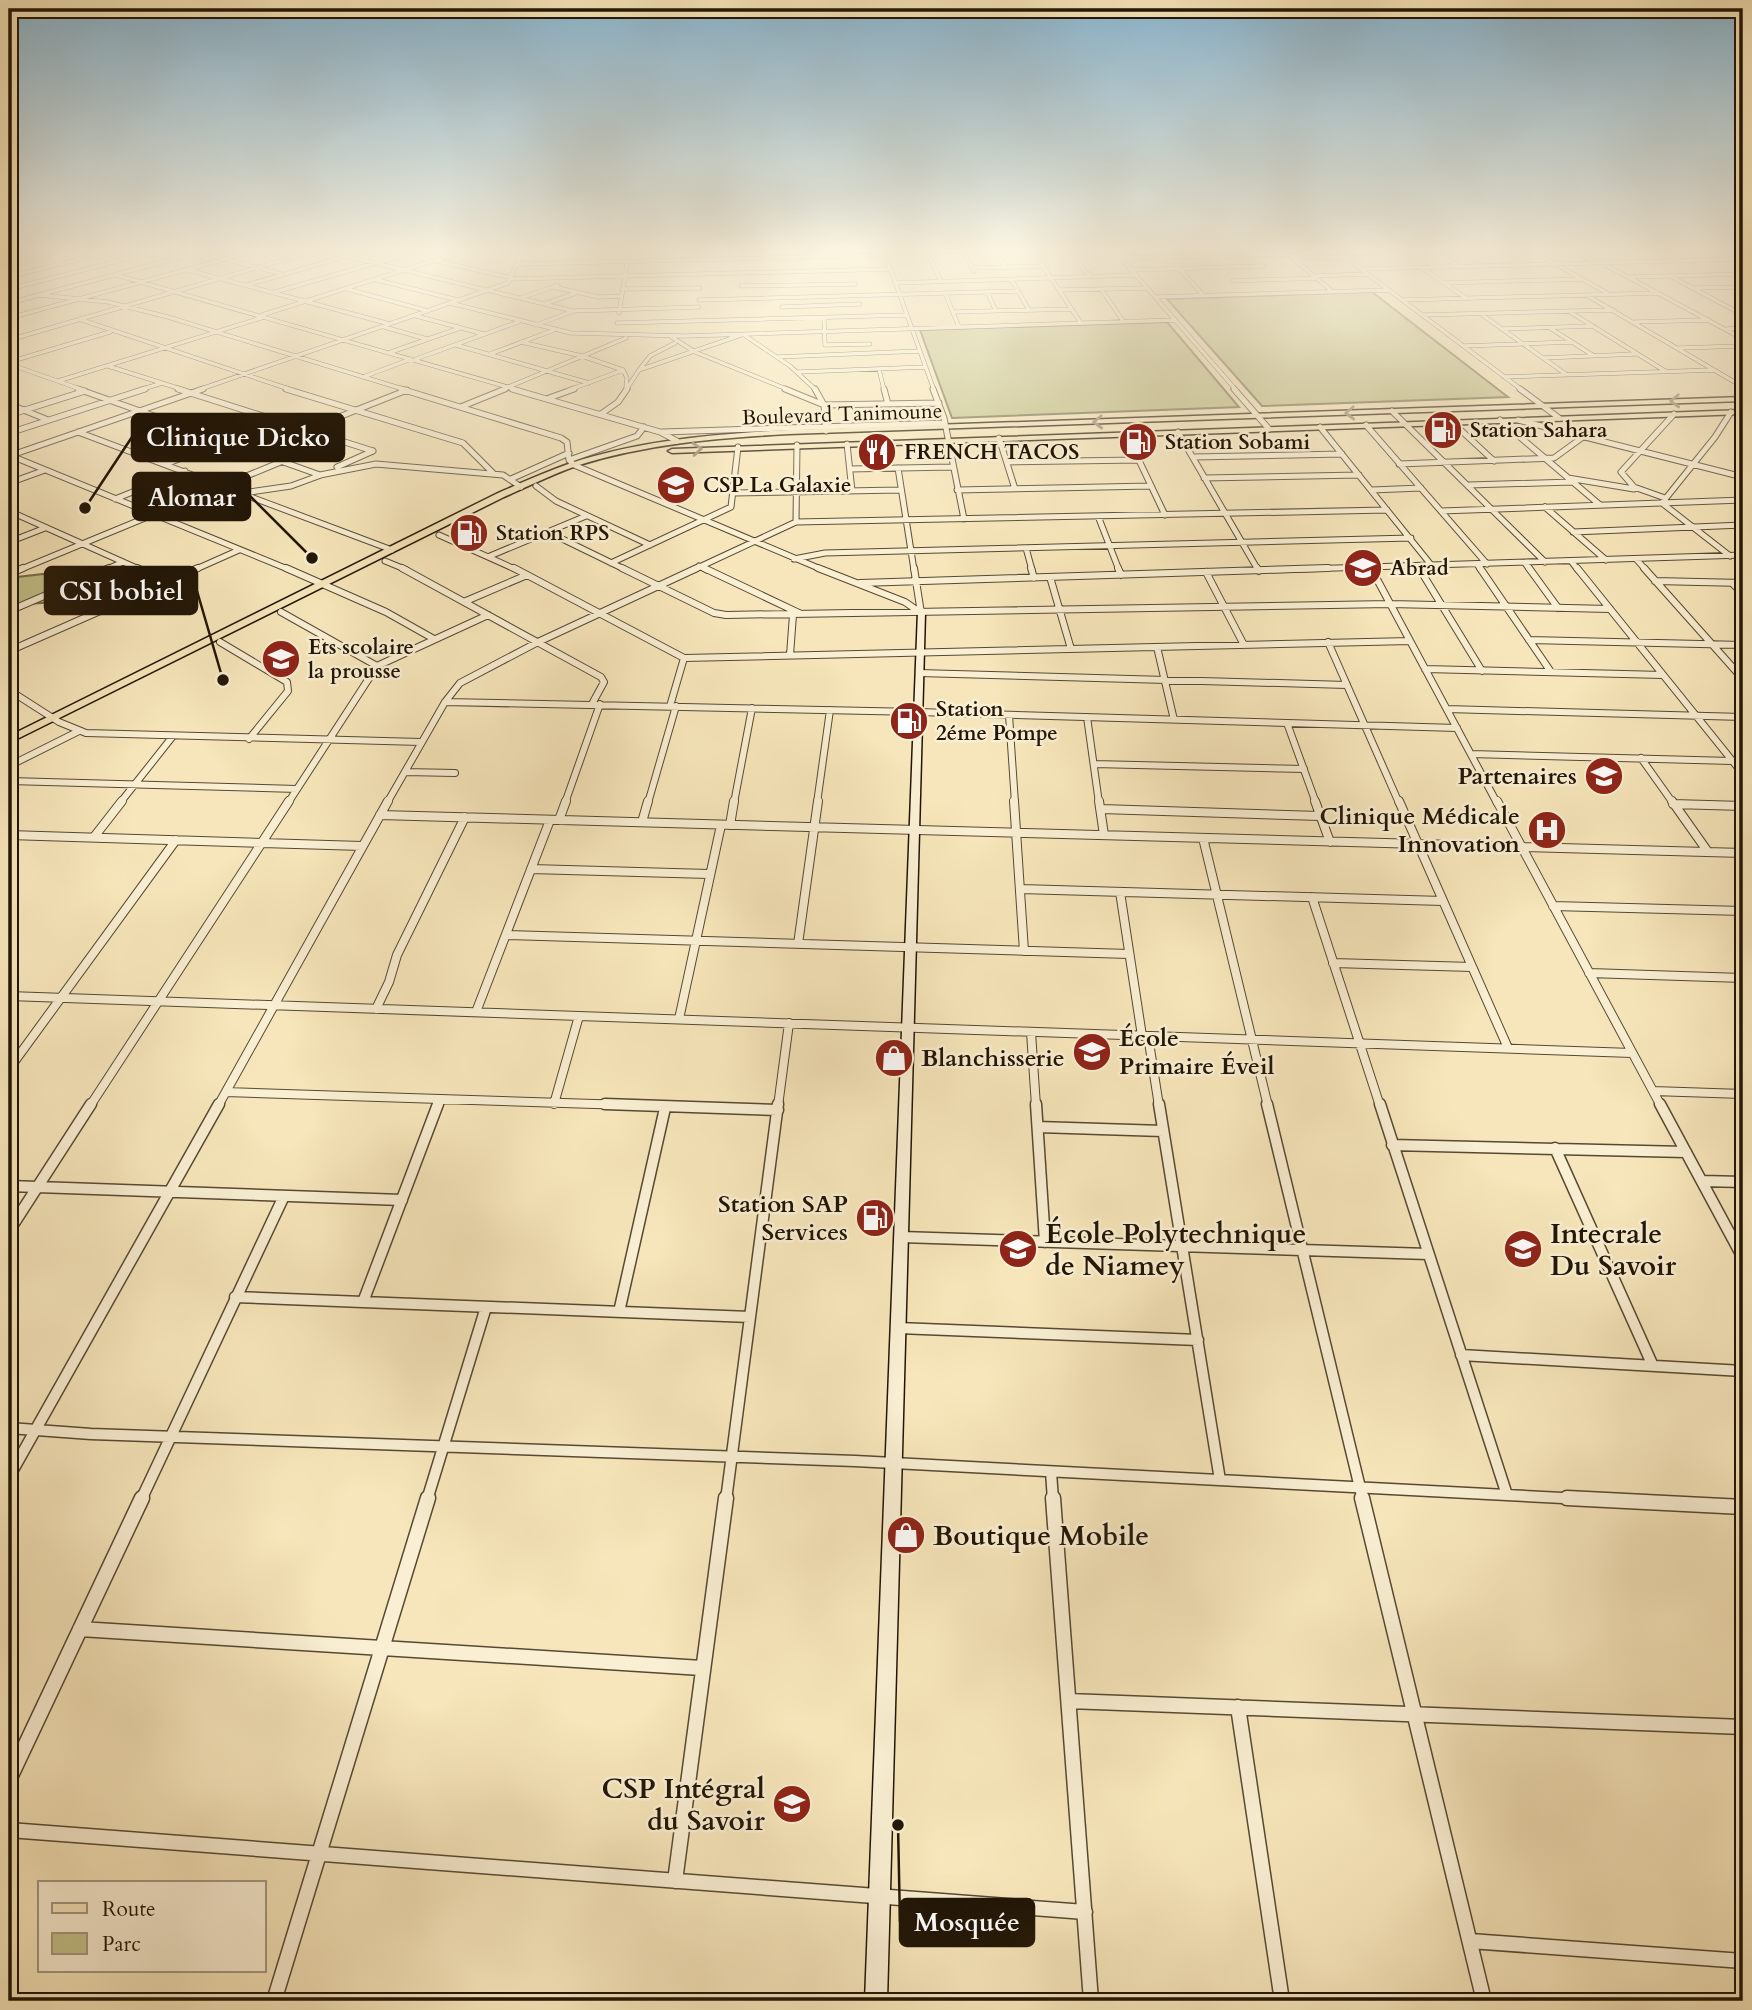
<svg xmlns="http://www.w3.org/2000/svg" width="1752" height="2010" viewBox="0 0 1752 2010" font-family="Cardo,serif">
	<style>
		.green { fill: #c4c38b; stroke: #726c48; stroke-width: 2 }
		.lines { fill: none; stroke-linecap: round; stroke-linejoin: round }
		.street-far5-casing { stroke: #564933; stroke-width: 4.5 }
		.street-far4-casing { stroke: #564933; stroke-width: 7 }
		.street-far3-casing { stroke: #564933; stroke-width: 8 }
		.street-far2-casing { stroke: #564933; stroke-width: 10 }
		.street-far1-casing { stroke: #564933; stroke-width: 13 }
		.street-casing { stroke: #564933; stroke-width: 17 }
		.secondary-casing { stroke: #211506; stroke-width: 3 }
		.primary-casing { stroke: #211506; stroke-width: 3 }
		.street-far5 { stroke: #faefd3; stroke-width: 3.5 }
		.street-far4 { stroke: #faefd3; stroke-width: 5 }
		.street-far3 { stroke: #faefd3; stroke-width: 6 }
		.street-far2 { stroke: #faefd3; stroke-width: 8 }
		.street-far1 { stroke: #faefd3; stroke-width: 10 }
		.street { stroke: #faefd3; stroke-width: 14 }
		.secondary { fill: #faefd3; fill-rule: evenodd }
		.primary { fill: #f7e6bb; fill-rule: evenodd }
		.oneway { stroke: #97886a }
		.labels { text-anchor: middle; stroke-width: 5; stroke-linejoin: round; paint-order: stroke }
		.far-street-label { font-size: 21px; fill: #211506; stroke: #faefd3 }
		.far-poi-label { font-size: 21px; font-weight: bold; fill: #211506; stroke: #faefd3; text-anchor: start }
		.poi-label { font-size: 24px; font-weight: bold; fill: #211506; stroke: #faefd3; text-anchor: end }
		.near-poi-label { font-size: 28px; font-weight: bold; fill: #211506; stroke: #faefd3; text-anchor: start }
		.leader { fill: none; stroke: #211506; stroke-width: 2.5 }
		.callout-dot { fill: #211506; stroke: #faefd3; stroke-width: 2.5 }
		.callout { fill: #211506; stroke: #211506; stroke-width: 2.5 }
		.callout-label { font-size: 26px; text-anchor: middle; font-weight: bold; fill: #fff }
	</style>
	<rect width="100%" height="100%" fill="#f7e6bb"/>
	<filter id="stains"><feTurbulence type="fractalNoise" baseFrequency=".00286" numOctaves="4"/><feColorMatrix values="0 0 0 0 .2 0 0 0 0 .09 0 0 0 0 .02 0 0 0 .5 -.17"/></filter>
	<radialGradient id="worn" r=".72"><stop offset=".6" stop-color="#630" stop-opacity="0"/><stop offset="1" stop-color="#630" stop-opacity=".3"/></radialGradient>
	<path class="green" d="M1372,292L1508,397L1262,406L1167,299Z
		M1167,322L1239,407L952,418L920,330Z
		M86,569L134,578L128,590C88,600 49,603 9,605V578Z"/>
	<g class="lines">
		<g class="street-far5-casing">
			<path id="street-far5" d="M81,251L116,261
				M476,251H524
				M884,251L934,390
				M963,251L974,271
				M995,251L1006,267
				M1033,251L1081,323
				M1071,251L1084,271L1092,276
				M1115,251L1236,390
				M1284,251L1333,292
				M1337,251L1522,390
				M1434,251L1456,265
				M1532,251L1607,293
				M1574,251L1593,261
				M1660,251L1677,260
				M927,252L941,281
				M885,253L955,251
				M1340,254L1429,251
				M346,256L573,311L699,307
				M1121,258L1288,254
				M1293,258L1344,257
				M228,260L282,274
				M437,261L512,278
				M1600,262L1743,339
				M518,264L886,255
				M9,265L62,251
				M1176,265L1203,295
				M1421,267L1466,298
				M973,268L1042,266
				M1360,269L1743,259
				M188,270L390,324
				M1131,270L1263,266
				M116,275L518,390
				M1314,276L1367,274
				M1670,276L1743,315
				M9,277L95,255
				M1630,277L1743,274
				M511,279L891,269
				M1011,279L1029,310
				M377,280L458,300
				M1232,281L1317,278
				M895,283L1136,275
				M1444,283L1582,279
				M247,285L364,251
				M741,286L855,284
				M553,287L599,297L621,296
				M1695,288L1743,287
				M9,289L157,251
				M347,289L428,311
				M622,289L700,288
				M1101,289L1123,321
				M1059,290L1147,288
				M275,292L417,251
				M987,292L996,311
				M945,293L959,327
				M40,295L108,302L168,317L406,390
				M1588,296L1743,387
				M1155,297L1389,290
				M521,298L558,285
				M699,300L1018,291
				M1402,300L1658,293
				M9,303L204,251
				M450,303L571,333L685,336L1175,320
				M544,304L576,293
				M782,307L860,304
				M953,312L1071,309
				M1570,312L1665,371
				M619,313L629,251
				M1481,314L1567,375
				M262,315L464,251
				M1422,315L1613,310
				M416,316L484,334
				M9,318L255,251
				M824,318L825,345L870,344
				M79,319L292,390
				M1635,322L1709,320
				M617,323L906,315
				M536,325L571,312
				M384,327L427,339
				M1550,328L1594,356
				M1501,329L1593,326
				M1727,329L1743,328
				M744,335L790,366L816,390
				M670,336L695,352L789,390
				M9,340L314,251
				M521,342L582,356L623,370L627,378L626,387
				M456,345L589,383
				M1463,346L1572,342
				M1679,348L1743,346
				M391,352L460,328
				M490,354L554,330
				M777,357L920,351
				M1543,358L1636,354
				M416,359L518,322
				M9,362L110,332
				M9,364L83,390
				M108,366L184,390
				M879,369L884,390
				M639,370L650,356L675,343
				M798,372L926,367
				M363,377L411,359
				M1504,377L1714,370
				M58,381L264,317
				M140,390L162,383
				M198,390L508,283L523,251
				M501,390L626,338
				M569,390L623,370
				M626,390L639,370L741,335"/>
		</g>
		<g class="street-far4-casing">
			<path id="street-far4" d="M78,389L320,475L376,464L503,475L521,487
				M178,389L373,451
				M286,389L463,443L493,473
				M401,389L561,438L567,442L569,460L574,465L823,570
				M512,389L660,432L677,441
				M785,389L824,405L826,431
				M815,389L824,405L939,403
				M884,389L888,404
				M933,389L944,418L964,519
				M1234,389L1269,429
				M1520,389L1559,418
				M549,398L574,389
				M9,404L48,420
				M463,406L505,389
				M1392,411L1545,562
				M601,414L618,402L627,389
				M9,415L85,391
				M1500,420L1600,505
				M1518,420L1743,477
				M1452,422L1494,461
				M1366,425L1487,564
				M1320,427L1432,566
				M78,432L392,550
				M662,432L945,423
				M1178,432L1258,570
				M9,433L145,389
				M1126,433L1165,515
				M999,438L1015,489
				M847,444L852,491
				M253,451L407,390
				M9,455L290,570
				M9,456L203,389
				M1193,457L1342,454
				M569,460L637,436L644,427
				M1007,462L1139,460
				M166,464L225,441
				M1399,464L1554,458L1583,437
				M337,467L373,451
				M898,468L914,570
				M850,469L952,467
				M1204,478L1359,475
				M1568,478L1634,489
				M511,479L569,453
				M9,483L45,470
				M1469,485L1572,482
				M536,486L556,501L650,545
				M957,490L1151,486
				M1372,490L1421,488
				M243,493L291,486L321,475
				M733,493L900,490
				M1665,498L1634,487L1621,472L1674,414
				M115,499L185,471
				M1545,507L1606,560
				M9,511L141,570
				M1441,511L1743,500
				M1098,516L1119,570
				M796,522L797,445
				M548,532L626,570
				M1573,532L1743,525
				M439,535L517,570
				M9,542L45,528
				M1026,548L1032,570
				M490,556L586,516
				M1730,556L1662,503L1715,437L1731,412
				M794,559L825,553L1411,538
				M1636,559L1646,570
				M385,561L407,570
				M1571,561L1578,570
				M611,563L731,507L738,447
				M1525,563L1530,570
				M1477,564L1481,570
				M699,566L707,570
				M1418,566L1420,570
				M1370,567L1372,570
				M19,570L283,461
				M105,570L123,562
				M194,570L239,550
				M693,570L796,522L1387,510
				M1273,570L1743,555"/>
		</g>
		<g class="street-far3-casing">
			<path id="street-far3" d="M137,568L166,581
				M286,568L386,612L434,639
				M402,568L601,677L604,682L592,704
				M514,568L684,658L1410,641
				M622,568L714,613L726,615L1390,604L1610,609
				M704,568L799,613
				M818,568L905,602L921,613
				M914,568L921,613
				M1031,568L1034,578
				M1118,568L1121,575
				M1257,568L1259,571
				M1371,568L1497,803
				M1419,568L1482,671
				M1480,568L1551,672
				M1529,568L1558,608
				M1577,568L1743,774
				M1644,568L1743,679
				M1206,572L1244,645
				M9,574L23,568
				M1050,577L1071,649
				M1655,581L1743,583
				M860,583L1328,568
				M1732,583L1743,594
				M466,601L527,575
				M9,611L109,568
				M281,612L377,666L288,803
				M1529,640L1743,645
				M220,642L287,682L288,691L249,739
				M1328,642L1399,803
				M1157,647L1174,720
				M9,651L198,568
				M790,655L793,615
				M377,666L488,615
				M1425,669L1663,675
				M919,673L1347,685
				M9,690L59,722L86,733L421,742
				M445,702L918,712L1457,728
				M670,706L684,658
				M1447,709L1743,717
				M1009,715L1015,803
				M1087,717L1099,803
				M1287,723L1316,803
				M1471,754L1732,761
				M1641,758L1673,803
				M1094,764L1304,769
				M9,766L79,731
				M405,772L455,773
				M9,781L297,789
				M120,803L173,736
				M387,803L445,702L460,683L538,642L697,568
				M565,803L600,704
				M648,803L676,706
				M734,803L752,708
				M817,803L830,710"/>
		</g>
		<g class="street-far2-casing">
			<path id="street-far2" d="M1014,801L1024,951
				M1099,801L1104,835
				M1315,801L1330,842
				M1399,801L1508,1048
				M1497,801L1661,1106
				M1672,801L1708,852
				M1673,804L1743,806
				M1101,809L1320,816
				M380,815L1743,853
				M559,820L566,801
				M642,822L648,801
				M730,825L734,801
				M9,835L362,846
				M94,837L122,801
				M1203,838L1268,1106
				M531,869L709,874
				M1020,889L1443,901
				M1120,892L1142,1036
				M1312,897L1380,1106
				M1553,906L1743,911
				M507,935L1129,954
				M798,944L818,801
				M1333,963L1472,967
				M1589,973L1743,978
				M9,996L1632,1053
				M376,1009L389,982L397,955L465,817
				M476,1012L550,820
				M679,1019L721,825
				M1031,1032L1036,1106
				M1148,1036L1159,1106
				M9,1069L176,840
				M1653,1091L1743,1094
				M226,1092L658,1106
				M554,1104L579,1016
				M90,1106L289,801
				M218,1106L388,801
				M438,1106L440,1100
				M778,1106L789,1023"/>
		</g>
		<g class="street-far1-casing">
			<path id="street-far1" d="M605,1104L778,1110
				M1036,1104L1045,1242
				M1159,1104L1220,1480
				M1267,1104L1363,1500
				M1380,1104L1507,1495
				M1660,1104L1743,1258
				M1038,1127L1163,1131
				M1392,1145L1686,1152
				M1555,1148L1653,1366
				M1702,1181L1743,1182
				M9,1186L402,1200
				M9,1231L91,1104
				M901,1237L1428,1254
				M235,1297L750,1317
				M363,1302L438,1104
				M619,1312L665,1108
				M898,1328L1198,1340
				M1461,1355L1743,1371
				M9,1428L91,1434L855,1461L1601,1500
				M1051,1472L1053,1500
				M9,1477L219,1104
				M141,1500L284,1196
				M427,1500L486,1307
				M726,1500L778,1104"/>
		</g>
		<g class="street-casing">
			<path id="street" d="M1053,1498L1091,2001
				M1362,1498L1484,2001
				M1567,1498L1743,1507
				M80,1629L702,1668
				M1069,1701L1743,1727
				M1238,1707L1282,2001
				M9,1780L142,1498
				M9,1830L1085,1912
				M675,1881L726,1498
				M1470,1941L1743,1961
				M274,2001L428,1498"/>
		</g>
		<g class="secondary-casing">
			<path id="secondary" d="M918,611L925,613L887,2001H865Z"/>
		</g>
		<g class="primary-casing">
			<path id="primary" d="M1743,397V401L789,434C717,438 645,444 576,466C551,475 526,487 502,498L9,743V736L496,494C521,483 545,472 571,463C641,440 716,434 789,430Z
				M1743,410V414L672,453L668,451L672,449Z"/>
		</g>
		<use href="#street-far5" class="street-far5"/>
		<use href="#street-far4" class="street-far4"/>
		<use href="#street-far3" class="street-far3"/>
		<use href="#street-far2" class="street-far2"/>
		<use href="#street-far1" class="street-far1"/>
		<use href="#street" class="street"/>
		<use href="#secondary" class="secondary"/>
		<use href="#primary" class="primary"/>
	</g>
	<defs><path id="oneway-chevron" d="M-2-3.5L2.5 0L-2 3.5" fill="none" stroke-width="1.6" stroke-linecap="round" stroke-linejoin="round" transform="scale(1.75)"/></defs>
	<g class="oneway">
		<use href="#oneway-chevron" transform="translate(1675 401) rotate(178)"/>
		<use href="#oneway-chevron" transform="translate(1350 413) rotate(178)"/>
		<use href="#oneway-chevron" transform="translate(1098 422) rotate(178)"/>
		<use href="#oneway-chevron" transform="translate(697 449) rotate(-5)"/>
	</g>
	<linearGradient id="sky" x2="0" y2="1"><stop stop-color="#8ab8d4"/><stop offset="0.47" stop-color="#fbf4e0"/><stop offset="1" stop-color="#fbf4e0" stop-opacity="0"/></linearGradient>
	<rect width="1752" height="533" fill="url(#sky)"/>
	<defs>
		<g id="fuel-disc" transform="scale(2.0125)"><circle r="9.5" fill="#8f2418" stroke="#faefd3"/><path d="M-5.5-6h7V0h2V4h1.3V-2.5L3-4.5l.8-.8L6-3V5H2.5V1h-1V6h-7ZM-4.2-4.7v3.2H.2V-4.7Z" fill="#fff"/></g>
		<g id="restaurant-disc" transform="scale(2.0125)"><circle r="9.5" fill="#8f2418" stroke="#faefd3"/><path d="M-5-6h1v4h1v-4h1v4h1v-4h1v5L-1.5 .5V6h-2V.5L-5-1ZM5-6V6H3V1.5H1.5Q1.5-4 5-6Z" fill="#fff"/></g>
		<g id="school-disc" transform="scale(2.0125)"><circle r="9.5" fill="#8f2418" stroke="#faefd3"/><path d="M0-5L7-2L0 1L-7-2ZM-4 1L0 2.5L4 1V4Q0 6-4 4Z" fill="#fff"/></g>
		<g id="hospital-disc" transform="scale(2.0125)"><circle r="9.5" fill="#8f2418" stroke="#faefd3"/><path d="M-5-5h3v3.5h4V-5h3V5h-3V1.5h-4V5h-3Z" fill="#fff"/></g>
		<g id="shop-disc" transform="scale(2.0125)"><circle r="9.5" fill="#8f2418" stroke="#faefd3"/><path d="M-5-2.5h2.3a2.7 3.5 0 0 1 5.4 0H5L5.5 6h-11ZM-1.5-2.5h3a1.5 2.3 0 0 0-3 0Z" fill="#fff"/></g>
		<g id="university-disc" transform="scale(2.0125)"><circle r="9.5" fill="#8f2418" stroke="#faefd3"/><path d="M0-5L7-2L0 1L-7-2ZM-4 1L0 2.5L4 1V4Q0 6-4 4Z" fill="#fff"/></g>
	</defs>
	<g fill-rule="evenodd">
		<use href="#fuel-disc" x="1443" y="430"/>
		<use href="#fuel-disc" x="1138" y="442"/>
		<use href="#restaurant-disc" x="877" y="452"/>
		<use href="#school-disc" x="676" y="485"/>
		<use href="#fuel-disc" x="469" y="533"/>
		<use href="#school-disc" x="1363" y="568"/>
		<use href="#school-disc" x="281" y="659"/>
		<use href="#fuel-disc" x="909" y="721"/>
		<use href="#school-disc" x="1604" y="776"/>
		<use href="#hospital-disc" x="1547" y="830"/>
		<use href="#school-disc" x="1092" y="1052"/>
		<use href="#shop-disc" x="894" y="1058"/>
		<use href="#fuel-disc" x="875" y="1218"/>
		<use href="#university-disc" x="1018" y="1249"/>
		<use href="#school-disc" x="1523" y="1249"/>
		<use href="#shop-disc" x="906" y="1535"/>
		<use href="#school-disc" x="792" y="1804"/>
	</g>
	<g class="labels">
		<g class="far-street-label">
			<text transform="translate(842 414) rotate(-2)" y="7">Boulevard Tanimoune</text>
		</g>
		<g class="far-poi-label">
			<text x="1470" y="437">Station Sahara</text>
			<text x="1165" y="449">Station Sobami</text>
			<text x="904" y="459">FRENCH TACOS</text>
			<text x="703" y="492">CSP La Galaxie</text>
			<text x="496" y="540">Station RPS</text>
			<text x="1390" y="575">Abrad</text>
			<text x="308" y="654">Ets scolaire<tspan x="308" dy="24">la prousse</tspan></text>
			<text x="936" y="716">Station<tspan x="936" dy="24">2éme Pompe</tspan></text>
		</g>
		<g class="poi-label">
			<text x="1577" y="784">Partenaires</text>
			<text x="1520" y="824">Clinique Médicale<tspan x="1520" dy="28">Innovation</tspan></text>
			<text x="1119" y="1046" text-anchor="start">École<tspan x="1119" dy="28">Primaire Éveil</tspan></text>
			<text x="921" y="1066" text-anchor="start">Blanchisserie</text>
			<text x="848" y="1212">Station SAP<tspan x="848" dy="28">Services</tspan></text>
		</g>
		<g class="near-poi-label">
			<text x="1045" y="1243">École Polytechnique<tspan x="1045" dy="32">de Niamey</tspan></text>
			<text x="1550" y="1243">Intecrale<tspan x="1550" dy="32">Du Savoir</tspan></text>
			<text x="933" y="1545">Boutique Mobile</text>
			<text x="765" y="1798" text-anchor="end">CSP Intégral<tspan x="765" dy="32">du Savoir</tspan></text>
		</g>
	</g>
	<path class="leader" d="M85 508L132 437M312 558L250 496M223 680L197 591M898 1825L900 1922"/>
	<g class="callout-dot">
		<circle cx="85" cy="508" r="7"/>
		<circle cx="312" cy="558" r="7"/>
		<circle cx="223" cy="680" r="7"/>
		<circle cx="898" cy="1825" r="7"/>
	</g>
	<g class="callout">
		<rect x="132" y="414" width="212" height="47" rx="7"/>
		<rect x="133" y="473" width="117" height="47" rx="7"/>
		<rect x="45" y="567" width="152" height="47" rx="7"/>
		<rect x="900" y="1899" width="134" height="47" rx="7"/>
	</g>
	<g class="callout-label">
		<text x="238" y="446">Clinique Dicko</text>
		<text x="192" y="506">Alomar</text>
		<text x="121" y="600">CSI bobiel</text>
		<text x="967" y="1931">Mosquée</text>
	</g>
	<rect width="1752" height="2010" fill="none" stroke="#f7e6bb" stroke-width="35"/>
	<rect x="10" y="10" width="1731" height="1989" fill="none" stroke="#211506" stroke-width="3.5"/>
	<rect x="18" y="18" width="1717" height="1975" fill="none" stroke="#211506" stroke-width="2"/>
	<rect x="38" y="1881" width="228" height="91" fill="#faefd3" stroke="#a39881" stroke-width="2"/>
	<rect x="52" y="1903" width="35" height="10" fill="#f7e6bb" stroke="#a39881" stroke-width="2"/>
	<text x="102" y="1916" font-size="21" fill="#211506">Route</text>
	<rect x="52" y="1933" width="35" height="21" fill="#c4c38b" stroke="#a39881" stroke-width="2"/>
	<text x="102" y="1951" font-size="21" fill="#211506">Parc</text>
	<rect width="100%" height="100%" filter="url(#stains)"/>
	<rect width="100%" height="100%" fill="url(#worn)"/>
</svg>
